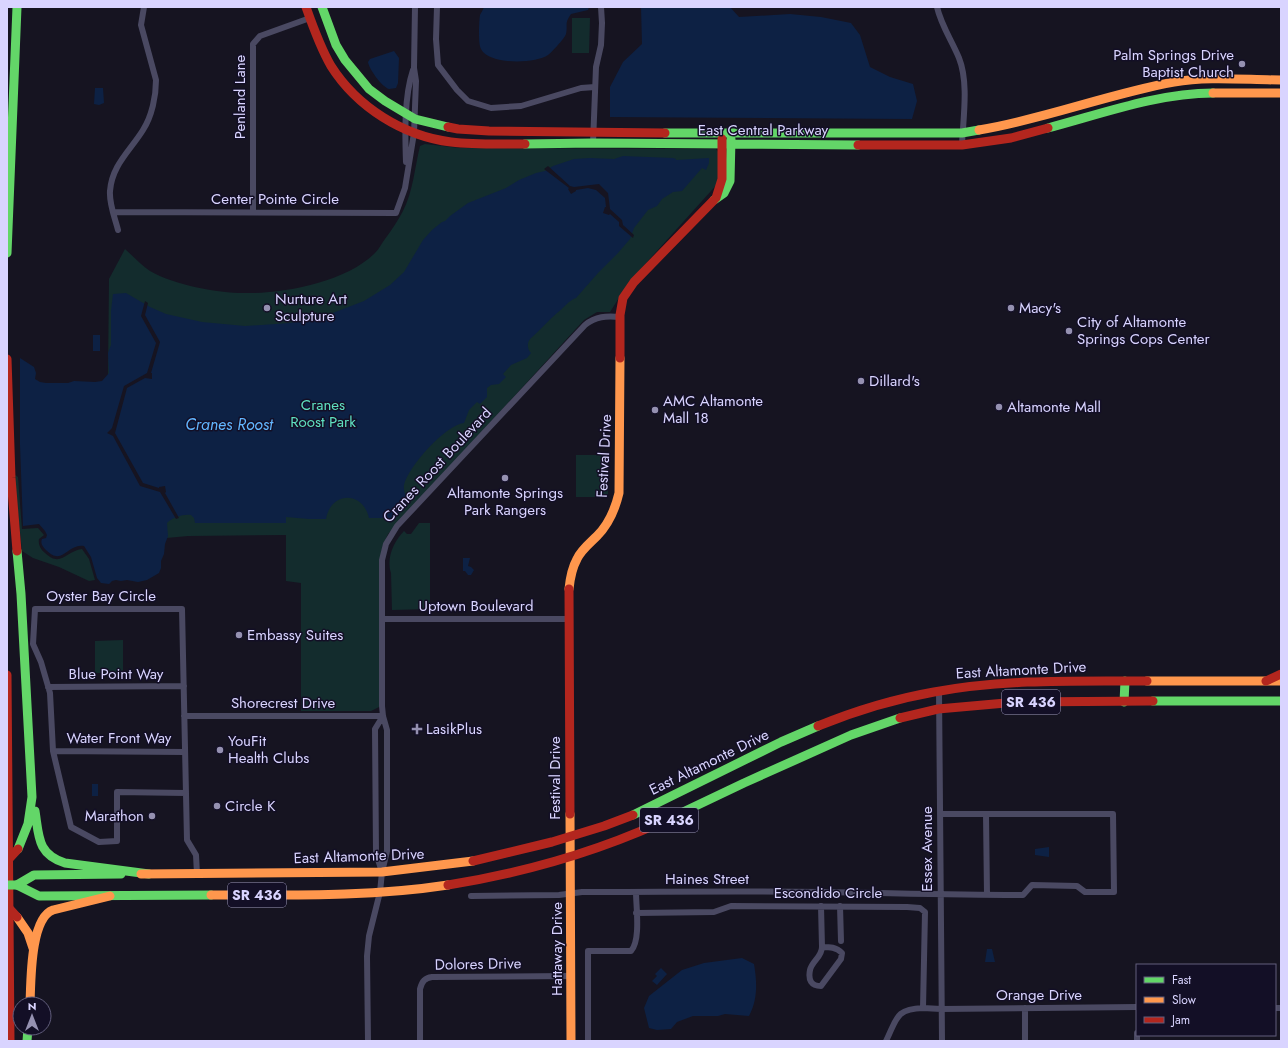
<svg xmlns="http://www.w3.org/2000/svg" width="1288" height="1048" viewBox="0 0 1288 1048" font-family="Jost,sans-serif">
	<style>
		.green { fill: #132c2d }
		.water { fill: #0d2144 }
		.pier { fill: #161421 }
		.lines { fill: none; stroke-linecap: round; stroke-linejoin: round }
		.street { stroke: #4a4962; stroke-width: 6 }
		.fast { stroke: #63d668; stroke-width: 9 }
		.slow { stroke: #ff974d; stroke-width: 9 }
		.jam { stroke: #b3261e; stroke-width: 9 }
		.fast-bridge { stroke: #63d668; stroke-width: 9 }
		.jam-bridge { stroke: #b3261e; stroke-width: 9 }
		.poi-dot { fill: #9591b1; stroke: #130f26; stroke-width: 1.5 }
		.labels { text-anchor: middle; stroke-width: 3; stroke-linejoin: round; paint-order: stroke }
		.shield { fill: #130f26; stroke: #9e99be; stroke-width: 1 }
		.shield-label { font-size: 14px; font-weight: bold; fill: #d9d4ff }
		.poi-label { font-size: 15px; fill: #d9d4ff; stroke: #130f26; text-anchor: start }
		.street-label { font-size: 15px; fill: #d9d4ff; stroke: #130f26 }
		.park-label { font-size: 15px; fill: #5fe0c0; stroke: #130f26 }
		.water-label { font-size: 16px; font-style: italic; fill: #62b6ff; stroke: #130f26 }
	</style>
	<rect width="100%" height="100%" fill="#161421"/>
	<path class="green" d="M572,18H590L589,53H572Z
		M425,144L460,148L716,149L721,156L720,181L629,282L610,312H597L584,320L388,534L383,545L379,562L380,704L379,707L371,711H301V583L286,581V535L188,536L155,539L108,374L109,279L125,249C133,256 141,265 150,271C174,285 217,293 244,293C284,294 346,282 375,253C379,249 382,243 385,239C392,230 398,220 403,211C413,192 415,166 420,146Z
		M576,455H608V497H576Z
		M14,474L18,477L22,529L38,528L44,535L39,539C38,544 40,549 45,553C61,568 66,551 82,549L89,559L95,580L89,581L59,567L33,558L22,551Z
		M419,523H430V609L392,610L391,573C386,558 394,541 404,531L407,534H411Z
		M123,640V673H95V641Z"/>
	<path class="water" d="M484,7H589L588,10L571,14C564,24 568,24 566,34C565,38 551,53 548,55C535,64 489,65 481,49C478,44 479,22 480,15C481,13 483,10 484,7Z
		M641,7H730L739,17L790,14L821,17L851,23L860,35L870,67L890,77L913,84L917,101L912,119L610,117V87L623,62L642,44Z
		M394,51L399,58L398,83L396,88C394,88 391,89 389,89C382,87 369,69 368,62L370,59Z
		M95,88H103L104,103L99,105L94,104Z
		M623,156L673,158L676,159V160L709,158V163L706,170L702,168L682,191L673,192L662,199L657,206L648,210L634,228L630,239L618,253L598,273L576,298C569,300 563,309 557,313C548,321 539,331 530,339C527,343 527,349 531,353L527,358L511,365L503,374L506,377L499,384L491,385L487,388V397L480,404L477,402L469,410L464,423C445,425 408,467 404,485C403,490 406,498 409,502L394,518H369C363,491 331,491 326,519H309L286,517V523H195L194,518L191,515C183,514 173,517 167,523L168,536L165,544L164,554L161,561V568L159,573L147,580L138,582L127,580L121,581L116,580L112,581L109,584L101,583L97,578L91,557L84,546C67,543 63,567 46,550C43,547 40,544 42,539L46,538L47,535L45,531L39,524L23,526L20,445V358L34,367L36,373L35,379L40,382L46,383H68L74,381L95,382L102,381L109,373L108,353L111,345V311L113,294L126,293L150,307L166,314L202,322L245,326L290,323L325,316L364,301L390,285L404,272L423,240L432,230L442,222L445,221L450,216L468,203L506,188L519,180L536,173L545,171L553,166L574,159L590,158L614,159Z
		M93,335H100V351H93Z
		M463,558H470L468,566L471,567L474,570L471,575H468L465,571H463Z
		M92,784H98V796H92Z
		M1049,847V857L1035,855V849Z
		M987,949H992L995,962H985Z
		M742,958L754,964C757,982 758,999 749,1016L725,1014L718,1016H693L677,1022L671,1029L657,1030L649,1028L644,1008L649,996L682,970L704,963Z
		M661,968L667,974L657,985L652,981L657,976L655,974Z"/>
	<path class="pier" d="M548,166L570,186L574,187L599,184L608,193L610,209L622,220L623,225L634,235L633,238L619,226V222L610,214L609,215L603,213L605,207H606L605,198L596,190L588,188L576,190V191L571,194L568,189L569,188L544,169Z
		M145,301L148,303L145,315L160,342L151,373H152V379L145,378L127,388L115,433L143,483L159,488V487L165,486L166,492L165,493L179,518L176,519L160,492L140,486L113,436L107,433L112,428L124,386L147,373L156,343L141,316Z"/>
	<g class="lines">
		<path class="street" d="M437,7L436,39L438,65L457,90L468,101L491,108L521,106L581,88L595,87
			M937,7C941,25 952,41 959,58C969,83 963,119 962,145
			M593,143L596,67L601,45L602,23L601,7
			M406,162C405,134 404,97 413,70
			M113,212L396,213L405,188L414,133L416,81L414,68L415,7
			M253,212V44L260,36L310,18
			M118,230C115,218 109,204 110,191C112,165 130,151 143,130C152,116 156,96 156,80L141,25L144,7
			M383,619H569
			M48,687L184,686
			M939,690L942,1041
			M184,716H383
			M53,751L185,752
			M186,793L117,792V841L99,842L71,827L53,751L50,693L41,662L33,644L35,609H182L187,840L196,855L197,874
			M986,814L987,895
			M382,872L376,853L375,729L383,716
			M471,896L559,895L582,892C662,892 743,891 823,892C890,893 956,895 1023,895L1032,885L1077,886L1085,892H1114L1113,814H940
			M821,906L822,947C822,957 812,961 810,970C808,980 811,986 821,986L841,959L842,953C836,947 830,947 822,947
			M840,906L841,941
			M636,913L714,912L731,906L907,907L920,908L925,912L923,1008C895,1009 897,1019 886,1041
			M923,1008L941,1009L1137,1007
			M1275,1008H1281
			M368,1041L367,956L369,936L380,892L382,872L387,851V730L383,716L382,706V560L386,544L397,526L585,325C596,316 606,316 620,317
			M420,1041V989C422,981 425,978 432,977L571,976
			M588,1041V951H631C641,940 636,907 636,892
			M1025,1041V1008
			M1137,1041V1033"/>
		<path class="fast" d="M322,7L336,45L345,60L369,89L385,101L415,119L448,127
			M1048,128C1101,114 1158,93 1213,93
			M665,133H962L979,130
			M525,144L592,143L858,145
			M714,200L724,193L730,181L731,139
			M7,253L17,7
			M17,551L21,594L32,797L28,824L18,849
			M1153,701H1281
			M1124,702L1125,681
			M35,811C39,836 37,854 65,863L149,874
			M681,813L744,783L851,735L900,718
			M633,815L781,742L818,726
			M17,885L39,896L211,895
			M17,885L34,875L121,874
			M27,1041L28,1028"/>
		<path class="slow" d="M1213,93H1281
			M979,130C1045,119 1108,94 1174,82C1209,76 1246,80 1281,80
			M569,589C570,579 572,568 577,559C581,550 590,543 597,536C609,524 615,510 619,493L620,358
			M1147,681H1281
			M570,814L571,1041
			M141,874L382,872L473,861
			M211,895C290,895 370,897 448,885
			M17,917L28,933L33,948
			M30,1004C31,982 30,918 53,910L110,896"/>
		<path class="jam" d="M306,7C313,27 320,47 331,66C357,107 403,136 451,142C476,145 500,144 525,144
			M448,127L458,129L489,131L665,133
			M858,145H962L1011,138L1048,128
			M716,198L722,179V139
			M620,358V315L623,298L634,282L714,200
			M7,359L11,478L17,551
			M569,589L570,814
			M7,675L10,1041
			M1266,681L1281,674
			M900,718L938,709L1017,702L1153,701
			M818,726C855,711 894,699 934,692C1004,679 1076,681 1147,681
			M473,861L552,842L604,826L633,815
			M448,885C529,872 607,849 681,813"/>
		<path class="fast-bridge" d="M7,885H17"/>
		<path class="jam-bridge" d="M7,861L18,849
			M7,906L17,917"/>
	</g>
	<g class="poi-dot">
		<circle cx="1242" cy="64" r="4"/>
		<circle cx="267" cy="308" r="4"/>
		<circle cx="1011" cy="308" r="4"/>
		<circle cx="1069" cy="331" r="4"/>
		<circle cx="861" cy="381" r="4"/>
		<circle cx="999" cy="407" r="4"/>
		<circle cx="655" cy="410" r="4"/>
		<circle cx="505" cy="478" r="4"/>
		<circle cx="239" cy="635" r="4"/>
		<path d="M415 723h4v4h4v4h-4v4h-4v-4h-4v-4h4z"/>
		<circle cx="220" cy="750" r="4"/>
		<circle cx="217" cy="806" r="4"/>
		<circle cx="152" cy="816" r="4"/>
	</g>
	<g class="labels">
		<g class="shield">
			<rect x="1002" y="690" width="58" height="24" rx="3"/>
			<rect x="640" y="808" width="58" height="24" rx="3"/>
			<rect x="228" y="883" width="58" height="24" rx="3"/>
		</g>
		<g class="shield-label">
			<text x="1031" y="707">SR 436</text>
			<text x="669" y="825">SR 436</text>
			<text x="257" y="900">SR 436</text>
		</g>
		<g class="poi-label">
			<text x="1234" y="60" text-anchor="end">Palm Springs Drive<tspan x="1234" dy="17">Baptist Church</tspan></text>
			<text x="275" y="304">Nurture Art<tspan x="275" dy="17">Sculpture</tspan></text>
			<text x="1019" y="313">Macy's</text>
			<text x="1077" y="327">City of Altamonte<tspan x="1077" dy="17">Springs Cops Center</tspan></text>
			<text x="869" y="386">Dillard's</text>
			<text x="663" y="406">AMC Altamonte<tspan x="663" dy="17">Mall 18</tspan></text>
			<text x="1007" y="412">Altamonte Mall</text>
			<text x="505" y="498" text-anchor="middle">Altamonte Springs<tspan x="505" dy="17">Park Rangers</tspan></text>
			<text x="247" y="640">Embassy Suites</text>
			<text x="426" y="734">LasikPlus</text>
			<text x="228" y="746">YouFit<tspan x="228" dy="17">Health Clubs</tspan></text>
			<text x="225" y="811">Circle K</text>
			<text x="144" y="821" text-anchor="end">Marathon</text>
		</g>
		<g class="street-label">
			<text transform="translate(240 97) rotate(-90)" y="5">Penland Lane</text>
			<text x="763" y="135">East Central Parkway</text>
			<text x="275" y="204">Center Pointe Circle</text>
			<text transform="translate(604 456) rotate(-87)" y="5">Festival Drive</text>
			<text transform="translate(437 465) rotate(-47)" y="5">Cranes Roost Boulevard</text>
			<text x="101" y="601">Oyster Bay Circle</text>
			<text x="476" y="611">Uptown Boulevard</text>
			<text transform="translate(1021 670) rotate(-3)" y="5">East Altamonte Drive</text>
			<text x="116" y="679">Blue Point Way</text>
			<text x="283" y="708">Shorecrest Drive</text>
			<text x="119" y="743">Water Front Way</text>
			<text transform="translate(709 762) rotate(-26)" y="5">East Altamonte Drive</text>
			<text transform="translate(555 778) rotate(-90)" y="5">Festival Drive</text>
			<text transform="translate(927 849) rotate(-90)" y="5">Essex Avenue</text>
			<text transform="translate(359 856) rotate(-2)" y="5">East Altamonte Drive</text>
			<text x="707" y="884">Haines Street</text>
			<text x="828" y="898">Escondido Circle</text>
			<text transform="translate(557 949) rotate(-90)" y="5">Hattaway Drive</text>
			<text transform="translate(478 964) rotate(-1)" y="5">Dolores Drive</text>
			<text x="1039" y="1000">Orange Drive</text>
		</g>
		<g class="park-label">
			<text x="323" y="410">Cranes<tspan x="323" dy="17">Roost Park</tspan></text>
		</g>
		<g class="water-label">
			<text x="229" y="430">Cranes Roost</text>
		</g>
	</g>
	<rect width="1288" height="1048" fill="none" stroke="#d9d4ff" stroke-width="16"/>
	<rect x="1136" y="964" width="140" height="72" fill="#130f26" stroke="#625e7d"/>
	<rect x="1144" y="977" width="20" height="6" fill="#63d668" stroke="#625e7d"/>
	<text x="1172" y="984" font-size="12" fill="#d9d4ff">Fast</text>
	<rect x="1144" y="997" width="20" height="6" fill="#ff974d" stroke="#625e7d"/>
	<text x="1172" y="1004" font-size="12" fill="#d9d4ff">Slow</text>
	<rect x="1144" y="1017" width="20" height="6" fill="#b3261e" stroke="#625e7d"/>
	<text x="1172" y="1024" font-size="12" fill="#d9d4ff">Jam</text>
	<g transform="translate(32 1016)"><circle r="19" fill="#130f26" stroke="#625e7d"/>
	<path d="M0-3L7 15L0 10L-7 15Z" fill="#9591b1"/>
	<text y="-6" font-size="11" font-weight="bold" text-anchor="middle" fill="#d9d4ff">N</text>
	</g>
</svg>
